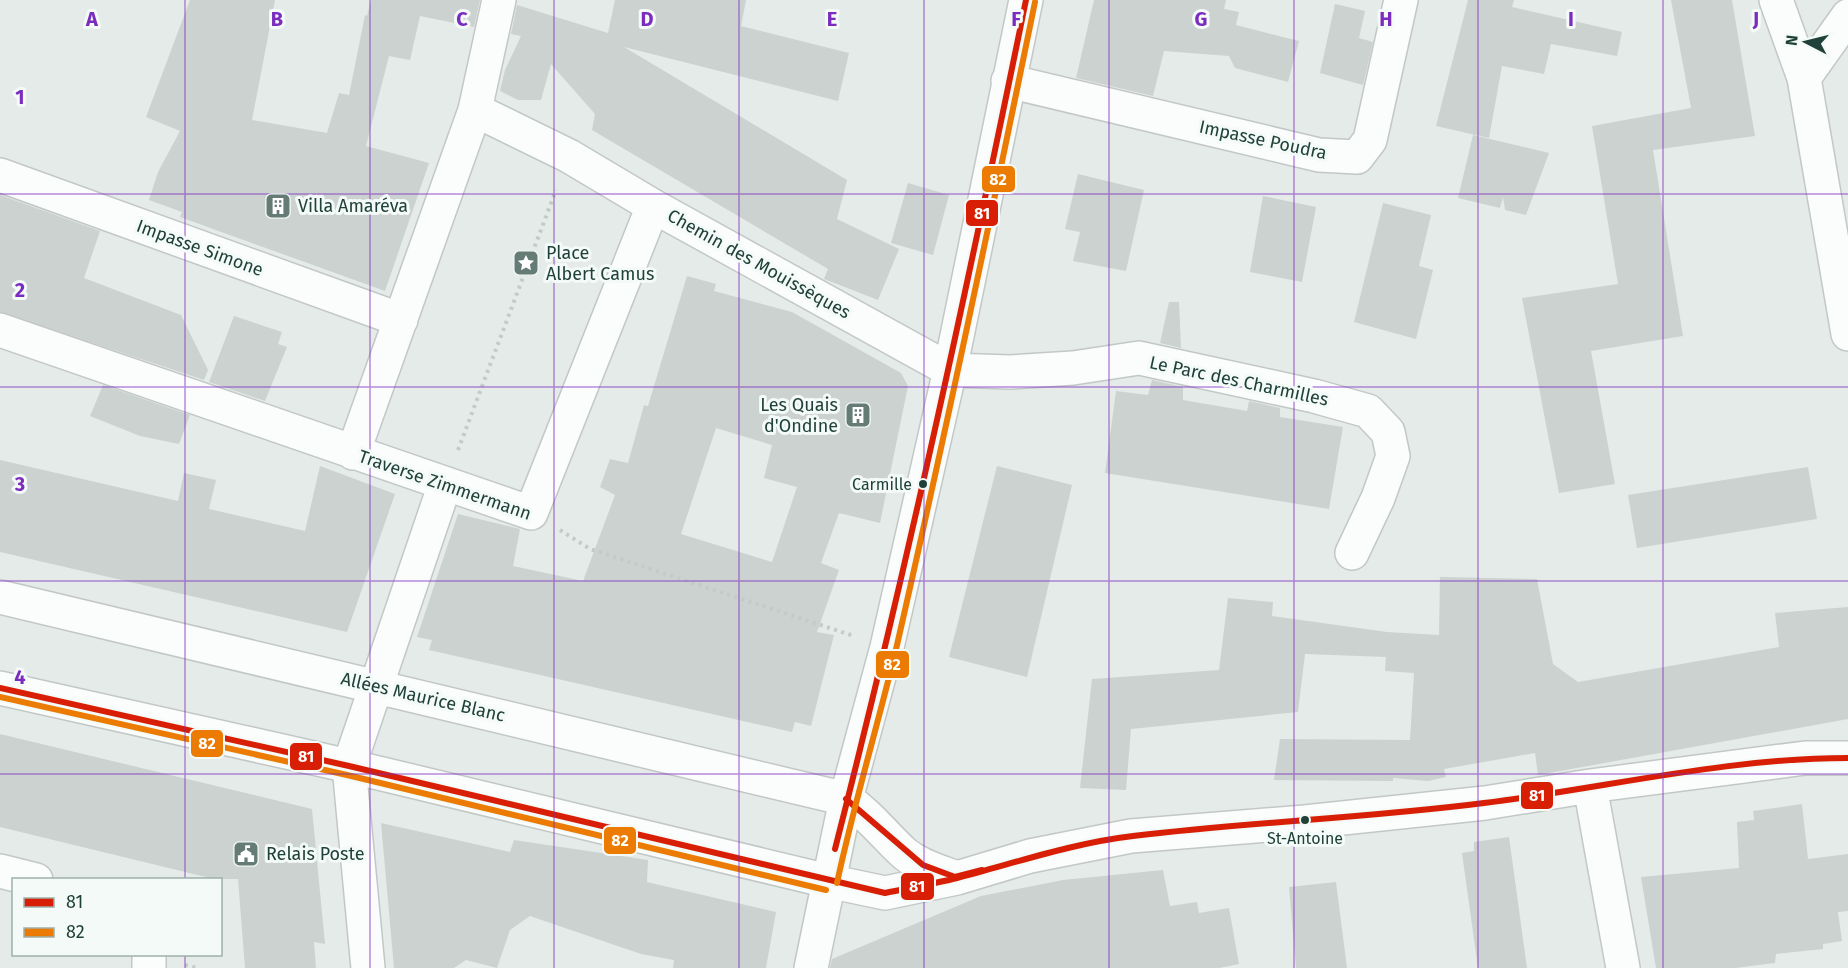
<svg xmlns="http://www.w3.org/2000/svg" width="1848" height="968" viewBox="0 0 1848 968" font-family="'Fira Sans',sans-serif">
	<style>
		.building { fill: #ccd2d0; fill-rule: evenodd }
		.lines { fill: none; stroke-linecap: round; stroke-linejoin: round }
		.minor-casing { stroke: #c2c8c6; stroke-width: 36 }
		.path { stroke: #c1cbc8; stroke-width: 4; stroke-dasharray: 3 4.5; stroke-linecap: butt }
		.minor { stroke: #fbfcfc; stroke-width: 33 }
		.bus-1-casing { stroke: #f3faf7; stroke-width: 10 }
		.bus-2-casing { stroke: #f3faf7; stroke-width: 10 }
		.bus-1 { stroke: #d81e05; stroke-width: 6 }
		.bus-2 { stroke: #eb7b03; stroke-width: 6 }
		.grid { fill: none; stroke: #7b2cbf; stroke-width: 1.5; stroke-opacity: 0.55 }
		.bus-dot { fill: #204139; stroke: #f3faf7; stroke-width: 2 }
		.labels { text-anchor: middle; stroke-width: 6; stroke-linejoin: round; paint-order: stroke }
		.bus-label { font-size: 16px; fill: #204139; stroke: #f3faf7; text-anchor: end }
		.street-label { font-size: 18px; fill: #204139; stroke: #f3faf7 }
		.poi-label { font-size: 18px; fill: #204139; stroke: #f3faf7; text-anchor: start }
		.grid-label { font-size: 20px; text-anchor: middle; font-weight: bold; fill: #7b2cbf; stroke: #f3faf7; stroke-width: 6; stroke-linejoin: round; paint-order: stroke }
		.line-badge { stroke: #f3faf7; stroke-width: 2 }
		.badge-label { font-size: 16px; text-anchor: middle; font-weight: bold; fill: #fff }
	</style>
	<rect width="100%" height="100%" fill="#e5ebe8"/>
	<path class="building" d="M190,0H275L252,120L327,133L339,93L349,95L365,15L367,16L371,0H480L474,27L420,16L410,60L389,56L366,146L429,163L385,291L180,217L182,212L149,200L158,172L180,131L146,117Z
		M615,0H746L741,26L849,53L838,101L624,47L847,180L837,219L899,249L878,300L824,279L828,269L592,130L595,114L551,64L541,100H518L500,91L505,70L521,36L511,34L517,5L608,33Z
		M1094,0H1226L1224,9L1239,12L1236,25L1299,41L1288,82L1235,68L1229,56L1164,51L1153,96L1076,78Z
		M1468,0H1514L1512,7L1622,32L1617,56L1551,44L1544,74L1502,66L1489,138L1436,126Z
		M1671,0H1732L1755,136L1653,150L1683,336L1591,351L1615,484L1559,493L1522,298L1618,284L1592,126L1691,108Z
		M1335,4L1365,11L1359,38L1373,42L1363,85L1320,73Z
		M1473,135L1549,153L1526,215L1505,210L1503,197L1500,208L1458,198Z
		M1078,174L1144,190L1126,271L1073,261L1080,232L1065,229Z
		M908,183L949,195L933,255L891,243Z
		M0,195L100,231L84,278L181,315L208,370L204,380L0,312Z
		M1263,196L1316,207L1302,282L1250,272Z
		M1383,203L1431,215L1419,266L1433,270L1416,339L1354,322Z
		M687,276L716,284L714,291L792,312L901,373L908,386L880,523L839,513L821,563L839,570L817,632L834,635L811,726L795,722L792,732L429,650L432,640L417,637L458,514L520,529L513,566L583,581L615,495L600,487L610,459L628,463L644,405L648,406ZM716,428L772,445L764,478L797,487L772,562L681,534Z
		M1169,302H1179L1181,348L1160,343Z
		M234,316L282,332L278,344L287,347L265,401L209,382Z
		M1152,380L1183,387V400L1247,411L1249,401L1280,408V417L1343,427L1329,509L1105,473L1116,391L1148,395Z
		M103,385L190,415L179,444L140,436L90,416Z
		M0,460L178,501L184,473L216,480L209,509L305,531L320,466L395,494L347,632L0,552Z
		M997,466L1072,485L1027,677L949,657Z
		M1808,467L1817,519L1637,548L1628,495Z
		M1440,577L1537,579L1553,664L1578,682L1779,647L1775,613L1848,607V719L1538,775L1535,753L1444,769L1446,777L1428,781L1393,778V781L1274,780L1280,739L1410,740L1414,673L1385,671L1386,657L1305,654L1298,712L1131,729L1126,790L1080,788L1092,679L1219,670L1228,598L1273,602L1272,616L1387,632L1439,635Z
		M0,734L312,809L325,944L314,942L316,968H245L238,879H214L0,827Z
		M1802,804L1808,859L1848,854V911L1838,912L1842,941L1823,944V949L1776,954L1775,963L1735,968H1656L1641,877L1739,868L1737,822L1754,820L1753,811Z
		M381,823L510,852L514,840L648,860L647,882L776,912L766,968H673L674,960L641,954L530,916L510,930L497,968L466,960L454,968H394Z
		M1509,837L1527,968H1478L1462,853L1474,851V842Z
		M1163,870L1170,906L1197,902L1199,913L1229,908L1239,964L1219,968H830L832,959L981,896L1063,880Z
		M1336,882L1347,968H1296L1289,887Z"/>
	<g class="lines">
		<g class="minor-casing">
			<path id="minor" d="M1776,0L1804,78L1848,334
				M1804,78L1848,16
				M1008,81L1319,155L1357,157L1370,140L1401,0
				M475,110L569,156L653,206L950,370L1010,372L1073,368L1139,358L1314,396L1368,411L1388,432L1393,456L1378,498L1352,553
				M0,175L401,320
				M0,330L531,513L653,206
				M353,453L475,110L499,0
				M0,597L846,799C871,816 884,835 905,854C920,866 939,871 957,878
				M0,688L349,766L828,881L885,893L957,878L1030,856L1131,836L1305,822L1485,803L1590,786L1805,758H1848
				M1590,786L1623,968
				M0,871L36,880
				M149,954V968
				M368,968L349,766L445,484
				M811,968L846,799L887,647L950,370L1026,0"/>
		</g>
		<path class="path" d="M458,450L556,190
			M560,530L590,549L854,636
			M185,965L198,968"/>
		<use href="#minor" class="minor"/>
		<g class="bus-1-casing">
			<path id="bus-1" d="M0,688L349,766L885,893C909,888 933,884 957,878C1015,863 1073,843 1133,836C1250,822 1367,818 1484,803C1605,788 1726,758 1848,758
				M846,799L923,865L955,877L982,870
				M835,849C907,568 968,284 1026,0"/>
		</g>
		<g class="bus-2-casing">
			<path id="bus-2" d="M0,697L347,775L826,890
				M837,883C854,803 878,725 897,645C946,431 991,217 1035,2"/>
		</g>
		<use href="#bus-1" class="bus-1"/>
		<use href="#bus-2" class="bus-2"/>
	</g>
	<path class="grid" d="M185,0V880M370,0V968M554,0V968M739,0V968M924,0V968M1109,0V968M1294,0V968M1478,0V968M1663,0V968M0,194H1848M0,387H1848M0,581H1848M0,774H1848M185,954V968"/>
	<defs>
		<g id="building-square" transform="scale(1.35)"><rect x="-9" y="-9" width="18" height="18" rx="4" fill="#657c76" stroke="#f3faf7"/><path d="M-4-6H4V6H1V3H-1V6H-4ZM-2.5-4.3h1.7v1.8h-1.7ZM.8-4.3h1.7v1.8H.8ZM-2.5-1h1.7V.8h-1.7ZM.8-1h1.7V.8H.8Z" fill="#fff"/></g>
		<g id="sight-square" transform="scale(1.35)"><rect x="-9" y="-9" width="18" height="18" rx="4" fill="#657c76" stroke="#f3faf7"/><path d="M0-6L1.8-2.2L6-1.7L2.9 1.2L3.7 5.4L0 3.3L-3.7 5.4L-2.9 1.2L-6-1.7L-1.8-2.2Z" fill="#fff"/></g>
		<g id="civic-square" transform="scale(1.35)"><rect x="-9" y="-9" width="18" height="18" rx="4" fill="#657c76" stroke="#f3faf7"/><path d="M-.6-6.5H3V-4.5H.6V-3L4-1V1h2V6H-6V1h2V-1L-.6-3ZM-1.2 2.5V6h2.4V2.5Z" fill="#fff"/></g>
	</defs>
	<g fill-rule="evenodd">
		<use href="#building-square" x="278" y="206"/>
		<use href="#sight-square" x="526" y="263"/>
		<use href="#building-square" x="858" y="415"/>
		<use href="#civic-square" x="246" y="854"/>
	</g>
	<g class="bus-dot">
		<circle cx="923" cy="484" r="5"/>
		<circle cx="1305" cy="820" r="5"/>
	</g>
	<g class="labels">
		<g class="bus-label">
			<text x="912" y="490">Carmille</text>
			<text x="1305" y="844" text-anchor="middle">St-Antoine</text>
		</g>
		<g class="street-label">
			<text transform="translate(1263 140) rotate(12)" y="6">Impasse Poudra</text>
			<text transform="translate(200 248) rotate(20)" y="6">Impasse Simone</text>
			<text transform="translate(759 264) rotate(29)" y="6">Chemin des Mouissèques</text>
			<text transform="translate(1239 381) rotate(12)" y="6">Le Parc des Charmilles</text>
			<text transform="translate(445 485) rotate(19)" y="6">Traverse Zimmermann</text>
			<text transform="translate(423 697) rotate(13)" y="6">Allées Maurice Blanc</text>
		</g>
		<g class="poi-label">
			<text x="298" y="212">Villa Amaréva</text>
			<text x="546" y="259">Place<tspan x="546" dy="21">Albert Camus</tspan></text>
			<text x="838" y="411" text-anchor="end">Les Quais<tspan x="838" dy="21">d'Ondine</tspan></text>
			<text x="266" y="860">Relais Poste</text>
		</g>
	</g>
	<g class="grid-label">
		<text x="92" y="26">A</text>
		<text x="277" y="26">B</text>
		<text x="462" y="26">C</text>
		<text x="647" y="26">D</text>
		<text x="832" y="26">E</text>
		<text x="1016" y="26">F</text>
		<text x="1201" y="26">G</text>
		<text x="1386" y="26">H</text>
		<text x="1571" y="26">I</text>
		<text x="1756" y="26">J</text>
		<text x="20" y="104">1</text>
		<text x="20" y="297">2</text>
		<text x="20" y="491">3</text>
		<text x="20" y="684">4</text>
	</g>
	<g class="line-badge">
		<rect x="981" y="165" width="35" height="28" rx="6" fill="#eb7b03"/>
		<rect x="965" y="199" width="34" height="28" rx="6" fill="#d81e05"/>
		<rect x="875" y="650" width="35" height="29" rx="6" fill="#eb7b03"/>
		<rect x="190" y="729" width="34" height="29" rx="6" fill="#eb7b03"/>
		<rect x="289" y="742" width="34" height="29" rx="6" fill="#d81e05"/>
		<rect x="1520" y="781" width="34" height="29" rx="6" fill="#d81e05"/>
		<rect x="603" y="826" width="34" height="29" rx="6" fill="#eb7b03"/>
		<rect x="900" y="872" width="35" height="29" rx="6" fill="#d81e05"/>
	</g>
	<g class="badge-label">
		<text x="998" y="185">82</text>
		<text x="982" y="219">81</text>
		<text x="892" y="670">82</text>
		<text x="207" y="749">82</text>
		<text x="306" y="762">81</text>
		<text x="1537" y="801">81</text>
		<text x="620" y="846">82</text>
		<text x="917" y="892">81</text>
	</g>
	<rect x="12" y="878" width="210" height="78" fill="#f3faf7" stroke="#9fb0ab" stroke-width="1.5"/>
	<rect x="24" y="898" width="30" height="9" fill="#d81e05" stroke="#9fb0ab" stroke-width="1.5"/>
	<text x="66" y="908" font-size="18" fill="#204139">81</text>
	<rect x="24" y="928" width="30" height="9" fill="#eb7b03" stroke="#9fb0ab" stroke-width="1.5"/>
	<text x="66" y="938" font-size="18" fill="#204139">82</text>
	<g transform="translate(1806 42) rotate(277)" stroke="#f3faf7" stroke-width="4.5" paint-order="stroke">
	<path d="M0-4.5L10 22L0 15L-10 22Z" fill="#204139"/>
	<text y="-9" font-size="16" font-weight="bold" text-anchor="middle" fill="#204139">N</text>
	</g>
</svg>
